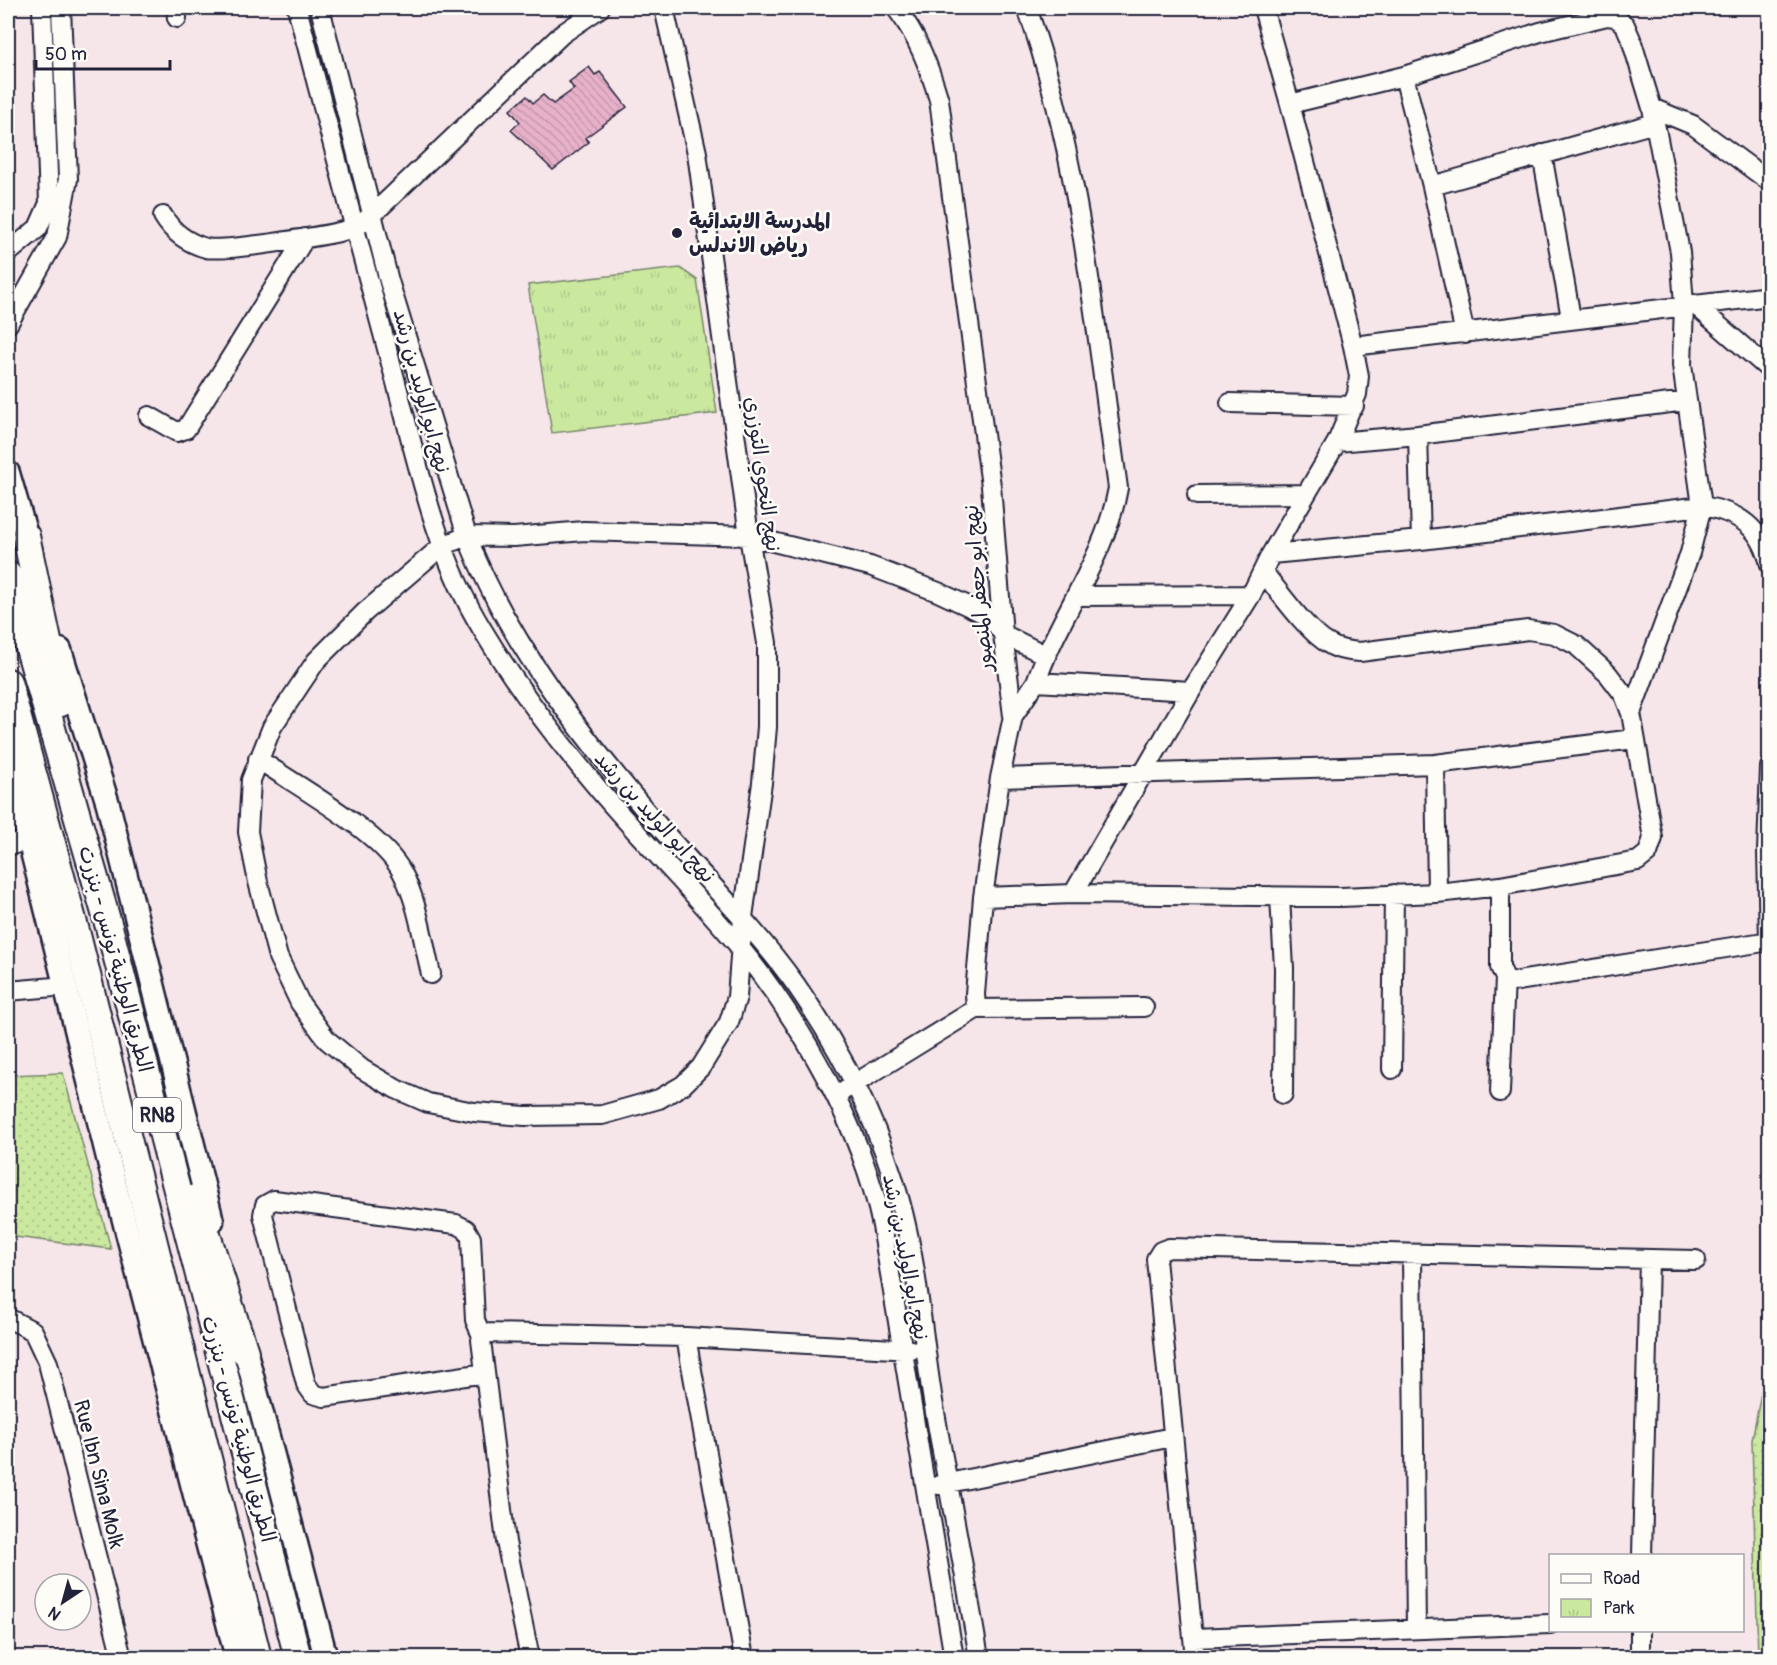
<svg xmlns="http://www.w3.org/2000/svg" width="1777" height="1665" viewBox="0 0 1777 1665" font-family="Pangolin,'Playpen Sans Arabic',sans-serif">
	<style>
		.grass { fill: url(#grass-dots); stroke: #76856d; stroke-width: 1.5 }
		.park { fill: url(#park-tufts); stroke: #76856d; stroke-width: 1.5 }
		.building { fill: url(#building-back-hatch); stroke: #22223b; stroke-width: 1.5 }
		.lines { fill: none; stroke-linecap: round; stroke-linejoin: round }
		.minor-casing { stroke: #22223b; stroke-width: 22 }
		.major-casing { stroke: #22223b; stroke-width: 27 }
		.highway-casing { stroke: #22223b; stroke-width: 30 }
		.minor { stroke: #fdfcf7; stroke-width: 18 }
		.major { stroke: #fdfcf7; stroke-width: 22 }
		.highway { stroke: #fdfcf7; stroke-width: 26 }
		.poi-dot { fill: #22223b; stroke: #fdfcf7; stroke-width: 2 }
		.labels { text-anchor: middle; stroke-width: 5; stroke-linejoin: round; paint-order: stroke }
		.shield { fill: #fdfcf7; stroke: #646373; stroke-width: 1.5 }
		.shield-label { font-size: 20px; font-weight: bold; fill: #22223b }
		.poi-label { font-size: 21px; font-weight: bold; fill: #22223b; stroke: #fdfcf7; text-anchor: start }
		.street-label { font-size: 21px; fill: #22223b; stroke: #fdfcf7 }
	</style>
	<defs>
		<pattern id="grass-dots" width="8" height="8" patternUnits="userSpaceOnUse" patternTransform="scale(1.5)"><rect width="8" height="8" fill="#cbe89f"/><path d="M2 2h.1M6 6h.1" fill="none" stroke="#aec78a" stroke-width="1.8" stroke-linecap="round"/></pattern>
		<pattern id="park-tufts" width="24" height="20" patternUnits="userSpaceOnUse" patternTransform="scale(1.5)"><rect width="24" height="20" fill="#cbe89f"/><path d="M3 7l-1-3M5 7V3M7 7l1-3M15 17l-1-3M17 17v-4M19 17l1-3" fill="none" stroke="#aec78a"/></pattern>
		<pattern id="building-back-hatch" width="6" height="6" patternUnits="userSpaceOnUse" patternTransform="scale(1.5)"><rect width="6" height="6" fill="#e7b1c9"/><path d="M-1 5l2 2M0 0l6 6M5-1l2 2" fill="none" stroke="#c698ae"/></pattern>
	</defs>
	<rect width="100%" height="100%" fill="#f6e6e9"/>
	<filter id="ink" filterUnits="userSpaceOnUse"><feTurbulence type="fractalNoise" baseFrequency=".0167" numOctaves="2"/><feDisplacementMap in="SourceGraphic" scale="12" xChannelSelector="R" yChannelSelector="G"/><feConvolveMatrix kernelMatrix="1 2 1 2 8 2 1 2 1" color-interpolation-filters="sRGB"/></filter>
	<g filter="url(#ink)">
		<path class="grass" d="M63,1073L111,1249L8,1236V1075Z
			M1769,1351L1770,1657L1758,1658L1752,1440Z"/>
		<path class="park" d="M680,268L697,280L717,413L552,433L528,285Z"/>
		<path class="building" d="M589,67L595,75L600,72L627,107L585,138L589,142L553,170L511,130L520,122L510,110L527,96L533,103L543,95L553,104L574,89L569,82Z"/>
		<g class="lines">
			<g class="minor-casing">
				<path id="minor" d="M176,8L177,18
					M297,8C329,130 361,253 394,375C417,461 435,552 482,629C516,686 557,740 600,791C645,844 694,892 738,945C801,1022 862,1128 882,1226L954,1658
					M320,8L389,281L467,536C507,643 589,745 663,831C708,882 756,929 796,985C841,1050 879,1124 900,1201C918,1265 922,1335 933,1401C948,1487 965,1572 979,1658
					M664,8L697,153L749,536L767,643V727L762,783L743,917L737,997L729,1022L701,1067L683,1085L659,1099L602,1115L525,1116L474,1112L428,1103L396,1089L362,1069L327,1040L300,1003L278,957L258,882L248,832L251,780L272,727L316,661L365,612L442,546L467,536L514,537L584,531L749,536L870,566L938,592L983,613L993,620L1003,634L1045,655
					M1027,8C1081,161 1095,327 1118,488C1106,557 1059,615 1036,682
					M1263,8L1290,104
					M1404,76L1432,186
					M1652,108L1693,125L1770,182
					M1542,154L1571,318
					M163,216C173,233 188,243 206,248C222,252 336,235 353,228C360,226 366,219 372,215L562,34L600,8
					M8,253L38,228L49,203L42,8
					M1694,304L1770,370
					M8,324L57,237L68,179L61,8
					M1465,334L1432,186L1655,123
					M1353,346L1770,296
					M1230,403L1354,406
					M149,416L177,432L186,429L305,238
					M1418,435L1421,540
					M1337,442L1418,435L1686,401
					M1197,495L1305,494
					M1271,554L1421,540L1702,506C1739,512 1762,528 1770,565
					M1077,596L1251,595
					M1013,716L1036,682L1191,691
					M258,759C298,787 380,831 402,872C418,902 423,941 431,974
					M1435,764L1437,893
					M1000,778L1435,764L1634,739
					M8,846L29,840
					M1500,886V967L1505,978L1512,982L1770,941
					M1073,894L1191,691L1251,595L1271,554L1337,442L1357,394L1359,376L1353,346L1290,104L1404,76L1540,32L1607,16L1615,17L1625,25L1631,39L1652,108L1680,252L1684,304L1682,365L1702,506L1690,553L1631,713
					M983,897L1073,894L1341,897L1437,893L1500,886L1638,861L1648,853L1653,838L1631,713L1624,695L1608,674L1576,645L1554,634L1528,630L1360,652C1349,651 1338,650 1329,644C1308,633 1279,591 1263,572
					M1280,897L1284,968L1283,1094
					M1769,941L1767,851L1770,767
					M8,991L66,986
					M976,1009L1144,1007
					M1392,1069L1394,894
					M846,1089L976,1009L975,994L983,897L1000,778L1013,716L1003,634L991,486L939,100C929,66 917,35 896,8
					M1500,1092L1505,978
					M1412,1254L1416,1629
					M8,1318L33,1331L48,1363L122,1658
					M482,1336L475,1320L471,1238L466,1229L456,1224L274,1200L265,1205L263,1215L306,1384L313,1394L324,1397L485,1373
					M686,1337L744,1658
					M939,1485L1172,1437
					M1642,1556L1649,1259
					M1640,1630V1658
					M1194,1638L1550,1624
					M530,1658L506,1542L481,1340L485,1333L686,1337L911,1350
					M1195,1658L1156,1259L1161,1251L1169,1248L1696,1260"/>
			</g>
			<g class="major-casing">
				<path id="major" d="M8,473L31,552
					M60,650L108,804L212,1221
					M17,791L111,1170L237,1658
					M241,1334L326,1658"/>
			</g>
			<g class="highway-casing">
				<path id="highway" d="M26,536L61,703
					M8,575L109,927L298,1658
					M8,682L77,935L258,1658
					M8,751L25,809
					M195,1198L245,1352"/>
			</g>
			<use href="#minor" class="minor"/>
			<use href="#major" class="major"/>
			<use href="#highway" class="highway"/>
		</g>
	</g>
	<circle class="poi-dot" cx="677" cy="233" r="6"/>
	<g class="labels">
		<rect class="shield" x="133" y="1098" width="48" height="34" rx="4.5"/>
		<g class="shield-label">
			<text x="157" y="1122">RN8</text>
		</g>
		<g class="poi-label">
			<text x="689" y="228">المدرسة الابتدائية<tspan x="689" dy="24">رياض الاندلس</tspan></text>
		</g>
		<g class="street-label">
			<text transform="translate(422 391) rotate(75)" y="7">نهج ابو الوليد بن رشد</text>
			<text transform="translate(763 474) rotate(82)" y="7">نهج النحوي التوزري</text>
			<text transform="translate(978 588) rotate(-95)" y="7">نهج ابو جعفر المنصور</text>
			<text transform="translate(655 817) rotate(48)" y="7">نهج ابو الوليد بن رشد</text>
			<text transform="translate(116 959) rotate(75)" y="7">الطريق الوطنية تونس - بنزرت</text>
			<text transform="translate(906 1257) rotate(79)" y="7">نهج ابو الوليد بن رشد</text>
			<text transform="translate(239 1429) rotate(75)" y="7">الطريق الوطنية تونس - بنزرت</text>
			<text transform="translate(99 1474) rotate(76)" y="7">Rue Ibn Sina Molk</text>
		</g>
	</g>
	<rect width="1777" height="1665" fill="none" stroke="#fdfcf7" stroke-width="30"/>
	<rect x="15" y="15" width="1747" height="1635" fill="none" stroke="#22223b" stroke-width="2" filter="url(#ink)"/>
	<rect x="1549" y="1554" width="195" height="78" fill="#fdfcf7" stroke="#a5a5ac" stroke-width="1.5"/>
	<rect x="1561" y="1574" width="30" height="9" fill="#fdfcf7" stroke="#a5a5ac" stroke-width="1.5"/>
	<text x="1603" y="1584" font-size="18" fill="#22223b">Road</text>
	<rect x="1561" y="1599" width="30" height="18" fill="url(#park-tufts)" stroke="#a5a5ac" stroke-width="1.5"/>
	<text x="1603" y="1614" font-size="18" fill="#22223b">Park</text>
	<g transform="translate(63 1602) rotate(216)"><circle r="28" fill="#fdfcf7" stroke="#a5a5ac" stroke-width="1.5"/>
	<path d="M0-4.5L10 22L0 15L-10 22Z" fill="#22223b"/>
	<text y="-9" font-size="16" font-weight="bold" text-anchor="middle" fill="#22223b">N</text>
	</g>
	<path d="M36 60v9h134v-9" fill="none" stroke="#22223b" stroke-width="3"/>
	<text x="45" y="60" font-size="18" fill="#22223b" stroke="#fdfcf7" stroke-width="4.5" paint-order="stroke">50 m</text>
</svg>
